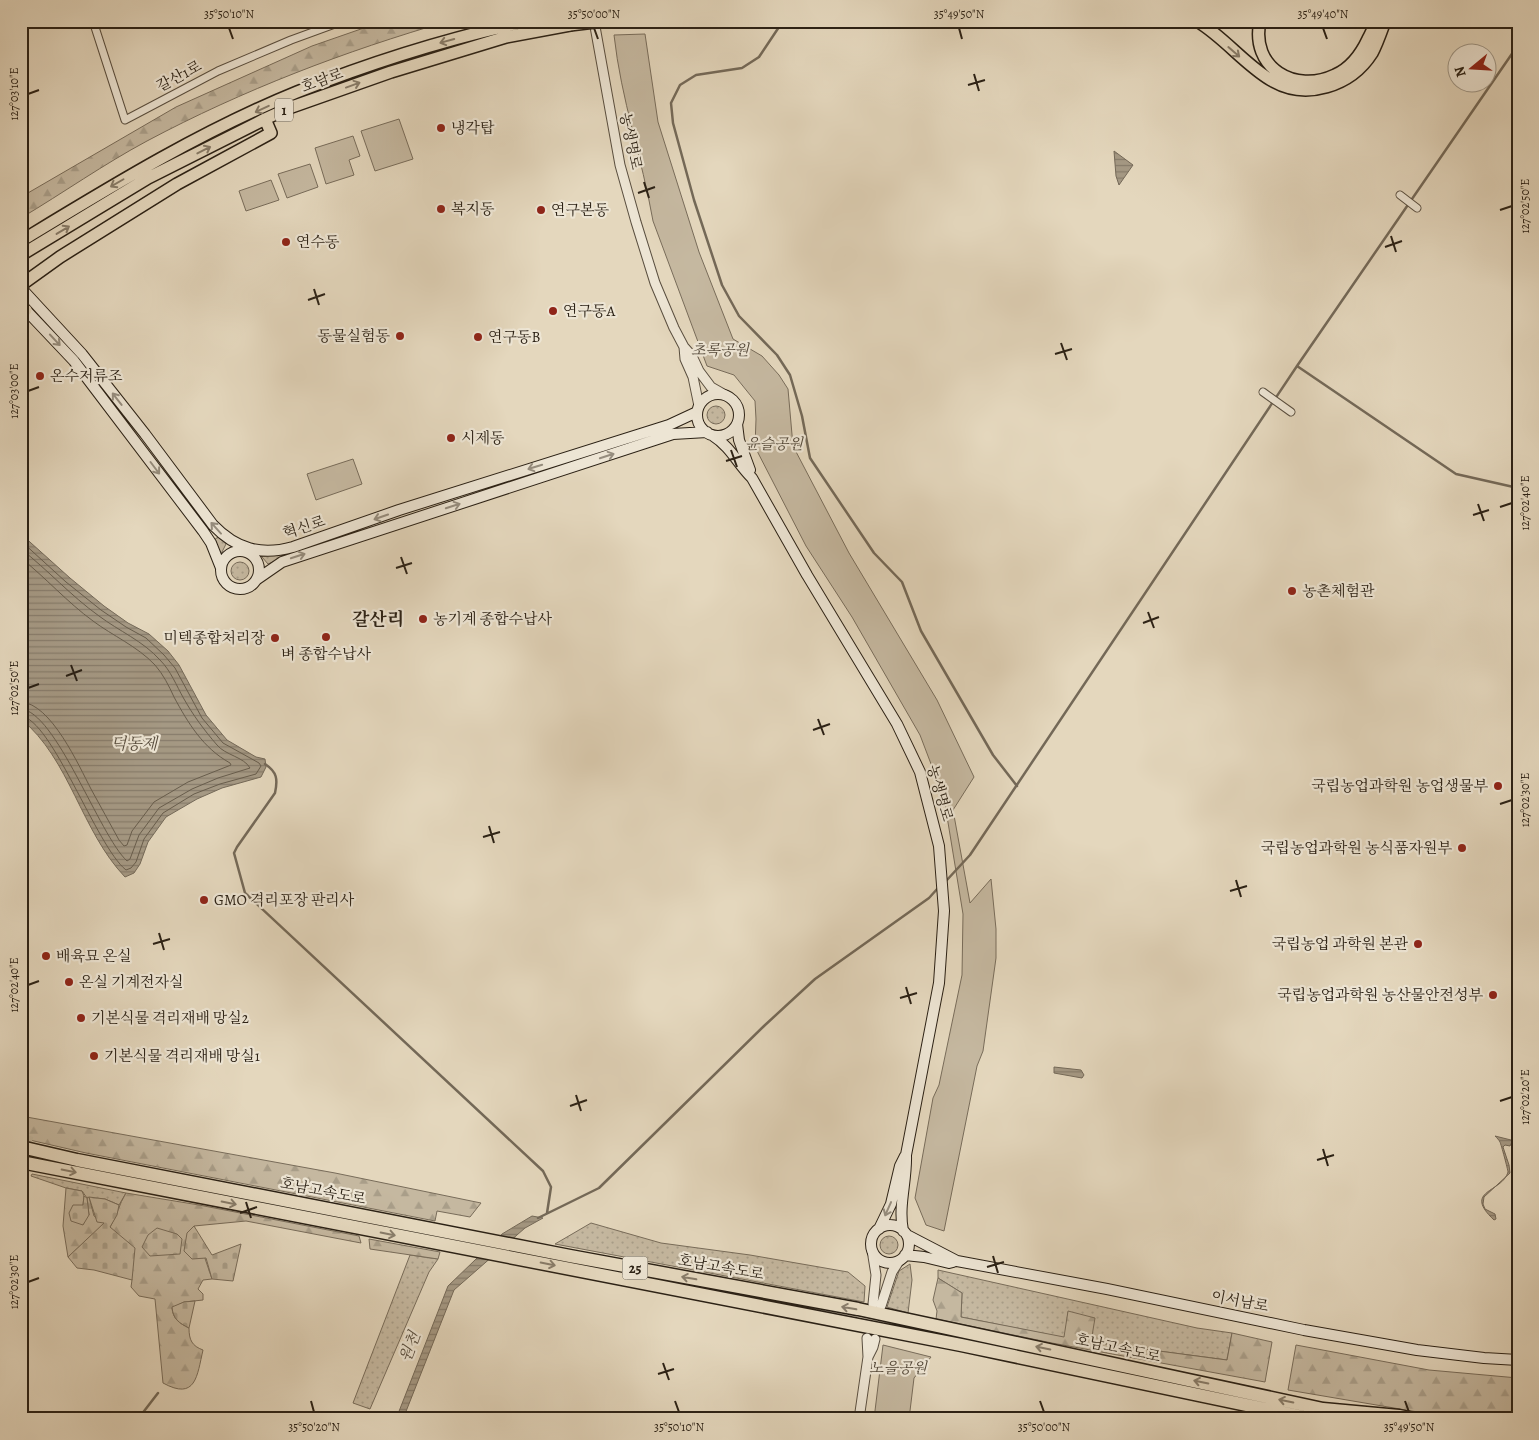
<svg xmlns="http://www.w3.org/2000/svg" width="1539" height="1440" font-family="Alegreya,'Noto Serif KR',serif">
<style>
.grass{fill:url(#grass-dots);stroke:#786c5a}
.forest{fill:url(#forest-firs);stroke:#786c5a}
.cemetery{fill:url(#cemetery-stones);stroke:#786c5a}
.park{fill:#c5b8a0;stroke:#786c5a}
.water{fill:url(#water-rules);stroke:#746958}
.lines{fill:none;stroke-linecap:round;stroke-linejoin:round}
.shore{stroke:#685d4c;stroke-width:1}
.stream{stroke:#746958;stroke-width:2.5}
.minor-tunnel{stroke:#bfb39b;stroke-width:7;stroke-dasharray:7 3.5;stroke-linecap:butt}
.minor-casing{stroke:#594e3f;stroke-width:9}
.tertiary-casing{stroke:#594e3f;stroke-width:11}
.secondary-casing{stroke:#2b2115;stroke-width:12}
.trunk-casing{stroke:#2b2115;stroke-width:14}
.motorway-casing{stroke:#2b2115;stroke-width:15}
.minor{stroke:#ede5d4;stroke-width:7}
.tertiary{stroke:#ede5d4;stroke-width:9}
.secondary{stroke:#ede5d4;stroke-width:10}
.trunk{stroke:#e4d7bd;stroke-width:11}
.motorway{stroke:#e4d7bd;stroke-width:12}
.trunk-bridge-casing{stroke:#2b2115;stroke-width:14;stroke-linecap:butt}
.trunk-bridge{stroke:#e4d7bd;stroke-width:11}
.oneway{stroke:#887c69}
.oneway2{stroke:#968d7e}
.ticks{fill:none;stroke:#2b2115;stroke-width:2}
.poi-dot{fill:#8f2418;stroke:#ede5d4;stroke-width:2}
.labels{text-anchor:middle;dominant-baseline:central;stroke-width:4.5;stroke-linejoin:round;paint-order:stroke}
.shield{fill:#ede5d4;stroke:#655c4e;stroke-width:1}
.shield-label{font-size:14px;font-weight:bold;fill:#2b2115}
.street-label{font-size:15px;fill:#2b2115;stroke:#ede5d4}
.poi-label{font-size:15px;fill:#2b2115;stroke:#ede5d4;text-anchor:start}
.park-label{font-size:15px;font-style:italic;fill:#524738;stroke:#ede5d4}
.water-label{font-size:16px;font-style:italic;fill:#564b3c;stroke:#ede5d4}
.quarter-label{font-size:18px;font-weight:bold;fill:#2b2115;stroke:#ede5d4}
.neatline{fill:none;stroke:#2b2115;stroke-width:2}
.ticks-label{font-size:12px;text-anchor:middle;fill:#2b2115}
</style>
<defs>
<pattern id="grass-dots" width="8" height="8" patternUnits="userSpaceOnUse" patternTransform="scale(1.25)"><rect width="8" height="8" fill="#c5b8a0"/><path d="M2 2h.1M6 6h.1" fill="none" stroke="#a99e89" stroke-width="1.8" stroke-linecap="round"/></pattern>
<pattern id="forest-firs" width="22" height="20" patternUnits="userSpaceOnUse" patternTransform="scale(1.25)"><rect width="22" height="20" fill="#c5b8a0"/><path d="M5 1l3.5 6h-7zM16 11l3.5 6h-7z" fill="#a99e89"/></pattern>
<pattern id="cemetery-stones" width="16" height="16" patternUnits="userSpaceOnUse" patternTransform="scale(1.25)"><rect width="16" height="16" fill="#c5b8a0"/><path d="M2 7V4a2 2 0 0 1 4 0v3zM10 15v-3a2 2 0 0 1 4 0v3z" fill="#a99e89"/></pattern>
<pattern id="water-rules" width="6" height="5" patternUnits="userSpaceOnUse" patternTransform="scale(1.25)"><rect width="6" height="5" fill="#a59984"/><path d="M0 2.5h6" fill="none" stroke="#877c6b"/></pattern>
</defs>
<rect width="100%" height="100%" fill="#e4d7bd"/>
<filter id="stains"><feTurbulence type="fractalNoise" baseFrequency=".004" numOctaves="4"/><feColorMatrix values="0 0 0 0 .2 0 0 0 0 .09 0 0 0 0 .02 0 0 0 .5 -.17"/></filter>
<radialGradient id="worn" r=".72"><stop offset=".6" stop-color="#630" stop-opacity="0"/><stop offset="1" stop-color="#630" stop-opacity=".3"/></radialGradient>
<path class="grass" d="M707 415a9 9 0 1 1 18 0a9 9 0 1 1-18 0Z
M 218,537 L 226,544 L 221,554 L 214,540 Z
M 281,554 L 282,558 L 268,564 L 262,557 L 262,555 Z
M231 571a9 9 0 1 1 18 0a9 9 0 1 1-18 0Z
M 32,1174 L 126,1193 L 119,1205 L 105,1199 L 87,1198 L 82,1191 L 66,1188 L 31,1176 Z
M 591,1223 L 661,1243 L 750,1255 L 848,1272 L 865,1286 L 864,1302 L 555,1244 Z
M880 1245a9 9 0 1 1 18 0a9 9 0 1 1-18 0Z
M 410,1255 L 438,1259 L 429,1272 L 370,1409 L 353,1403 Z
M 910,1264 L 912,1280 L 908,1313 L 887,1307 L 899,1271 Z
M 938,1270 L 1197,1328 L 1232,1333 L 1227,1360 L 1090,1342 L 1068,1312 L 1065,1338 L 961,1317 L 962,1293 L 938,1278 Z"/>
<path class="forest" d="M 384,21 L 449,21 C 345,51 243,90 147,141 C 104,164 63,193 21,218 L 21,197 L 176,107 L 312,46 Z
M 21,1116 L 335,1173 L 481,1203 L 470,1217 L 437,1211 L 435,1221 L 86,1153 L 21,1138 Z
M 66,1188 L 82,1191 L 84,1196 L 83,1205 L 89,1215 L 87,1198 L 89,1197 L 94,1216 L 105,1223 L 68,1257 L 63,1226 Z
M 126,1193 L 199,1205 L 359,1236 L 361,1243 L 246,1221 L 194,1226 L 212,1279 L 203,1280 L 198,1289 L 203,1294 L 203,1300 L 184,1302 L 172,1308 C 173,1319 179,1323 189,1328 C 189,1340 192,1346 203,1350 C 197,1376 196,1401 163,1383 L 155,1299 L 139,1296 L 131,1287 L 132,1280 L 110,1227 C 117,1216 119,1204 126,1193 Z
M 369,1239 L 440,1252 L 438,1259 L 370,1249 Z
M 938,1278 L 962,1293 L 961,1317 L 1064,1337 L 1068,1311 L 1095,1318 L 1091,1342 L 1227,1360 L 1232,1333 L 1272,1342 L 1265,1382 L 1052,1343 L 936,1319 L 937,1311 L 933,1300 Z
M 1296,1345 L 1429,1370 L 1518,1378 L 1518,1419 L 1459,1419 L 1288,1390 Z"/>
<path class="cemetery" d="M 84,1196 L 87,1198 L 89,1215 L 83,1225 L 71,1221 L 69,1213 L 73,1205 L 83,1205 Z
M 89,1197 L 105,1199 L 119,1205 L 117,1215 L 110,1227 L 135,1248 L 132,1280 L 94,1270 L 77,1268 L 68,1257 L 104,1223 L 97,1222 Z
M 194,1226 L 212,1255 L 241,1244 L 233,1281 L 212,1279 L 206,1258 L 192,1259 L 184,1251 L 187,1233 Z
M 157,1228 L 177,1234 L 182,1239 L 180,1254 L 150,1256 L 142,1247 L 148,1235 Z
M 184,1302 L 195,1301 L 189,1328 C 179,1323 173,1319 172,1307 Z"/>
<path class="park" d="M 645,34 L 658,122 L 699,252 L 733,339 L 762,356 L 779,375 L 788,389 L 793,446 L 849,553 L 937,700 L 974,777 L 953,810 L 970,903 L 991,879 L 996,929 L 996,958 L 983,1051 L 977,1066 L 944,1231 L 926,1225 L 915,1198 L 933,1098 L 939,1085 L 962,975 L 963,914 L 944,798 L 920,735 L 852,617 L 806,546 L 755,447 L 756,419 L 755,401 L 734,375 L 707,366 L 653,221 C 642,158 621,99 614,35 Z
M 399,119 L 413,159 L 375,171 L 361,131 Z
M 353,136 L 360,156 L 349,160 L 354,175 L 326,184 L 315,148 Z
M 310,164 L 318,187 L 287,198 L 278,174 Z
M 271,180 L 279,200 L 246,211 L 239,191 Z
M 353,459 L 362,484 L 316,500 L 307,474 Z
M 883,1345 L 931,1357 L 914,1378 L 909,1419 L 874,1419 Z"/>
<path class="water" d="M 1114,151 L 1133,165 L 1119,185 L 1116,176 Z
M 21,534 L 70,578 L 104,606 L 128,623 L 149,634 L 168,651 L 179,665 L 206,715 L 227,740 L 256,757 L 265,759 L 266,767 L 261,777 L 222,788 L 197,799 L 166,817 L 148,842 L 140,864 L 134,873 L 125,877 C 81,831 70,759 21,719 Z
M 1054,1067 L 1081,1070 L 1084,1075 L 1082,1078 L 1054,1073 Z
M 1495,1136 L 1511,1140 L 1512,1142 L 1510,1146 L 1505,1145 L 1503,1147 L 1509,1165 L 1510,1173 L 1484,1197 L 1483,1204 L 1485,1209 L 1495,1214 L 1496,1219 L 1494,1220 C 1462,1190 1502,1193 1508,1172 C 1508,1170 1501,1144 1500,1142 C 1499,1140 1497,1138 1495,1136 Z
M 532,1216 L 543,1218 L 525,1228 L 454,1290 L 403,1419 L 396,1419 L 448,1286 L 502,1234 Z"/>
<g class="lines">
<path class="shore" d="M 21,541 L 66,582 L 101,610 L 126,627 L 146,638 L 164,655 L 175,668 L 202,718 L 223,743 L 259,763 L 261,766 L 256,774 L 220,784 L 194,794 L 163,813 L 144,839 L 136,862 L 131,868 L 126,870 C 96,846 52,719 21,716
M 21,549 C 48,570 71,596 99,616 C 119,631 143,641 160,660 C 171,671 176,685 184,699 C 193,715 204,730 217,745 C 225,755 244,757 250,768 L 218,778 L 192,789 L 159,808 L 139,835 L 130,859 L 127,861 C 99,835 56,711 21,709
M 21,558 C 46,578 67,602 93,621 C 113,636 137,646 155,665 C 163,674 169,686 174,697 C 188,723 203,748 230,763 L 231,765 L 188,782 L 154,802 L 132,831 L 127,845 L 124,846 L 119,840 C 110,823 100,806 91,789 C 79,766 51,703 21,702"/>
<path class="stream" d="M 779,27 L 759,57 L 742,68 L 696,75 L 680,85 L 671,103 L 673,123 L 694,200 L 722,285 L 739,316 L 777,355 L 790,375 L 802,416 L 810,458 L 874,553 L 902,582 L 921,631 L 993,755 L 1017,786
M 1297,366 L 1456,474 L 1518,488
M 265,764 C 277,772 278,779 275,793 L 237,847 L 234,853 L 245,893 L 543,1171 L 551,1187 L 547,1213
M 946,881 L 970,855 L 1297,366 L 1518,45
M 538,1218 L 599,1188 L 764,1026 L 815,979 L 929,898 L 938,888
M 138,1419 L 158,1393"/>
<path class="minor-tunnel" d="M 21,1162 L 30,1136"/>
<g class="minor-casing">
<path id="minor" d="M 93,21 L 125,120 L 218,71 L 291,40 L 343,21
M 1400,195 L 1417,208
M 1263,392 L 1291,412"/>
</g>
<g class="tertiary-casing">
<path id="tertiary" d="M 594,21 L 620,165 L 636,222 L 655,283 L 674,328 L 684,347 L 692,356 L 699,371 L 711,387 L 725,395
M 684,347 L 685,359 L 693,377 L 699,406
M 872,1250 L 876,1275 L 873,1304
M 881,1306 L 892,1272 L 899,1261
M 868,1357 L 873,1347 L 875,1339
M 859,1419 L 868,1357 L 867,1338"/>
</g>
<g class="secondary-casing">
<path id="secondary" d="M 21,288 L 82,354 L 145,434 L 213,525 C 236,549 261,556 293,547 L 399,510 L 669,425 L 697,412
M 21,305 L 74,361 L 203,531 L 211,543 L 221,568
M697 415a21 21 0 1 1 42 0a21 21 0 1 1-42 0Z
M 737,424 L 739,440 L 750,470
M 712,435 C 732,448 736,462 752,478 L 807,575 L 897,724 L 920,772 L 939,846 L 944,911 L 939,983 L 906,1155 C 907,1181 898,1205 903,1231
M221 570a19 19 0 1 1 38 0a19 19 0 1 1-38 0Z
M 256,580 L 282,562 L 673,434 L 707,432
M871 1244a19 19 0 1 1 38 0a19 19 0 1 1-38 0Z
M 879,1229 L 891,1204 L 900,1166 L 905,1156
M 907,1235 L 957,1261 L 1107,1289 L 1304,1330 L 1417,1350 L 1484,1358 L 1518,1360
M 905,1255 L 924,1257 L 949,1263 L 953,1262"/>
</g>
<g class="trunk-casing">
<path id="trunk" d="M 1197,21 C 1224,37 1244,64 1271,80 C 1306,101 1351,86 1372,53 C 1377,44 1381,32 1385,21
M 1260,21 C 1250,68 1295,94 1335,75 C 1351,68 1361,54 1368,39 C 1371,33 1374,28 1376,21
M 21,241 C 110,187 201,131 297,92 C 372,62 449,38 528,21
M 21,255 L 148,178 L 265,119 L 289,108 L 391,72 L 506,37 L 570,25
M 21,285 L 60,257 L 177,184 L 271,133 L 265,119
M 21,314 L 26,310"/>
</g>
<g class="motorway-casing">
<path id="motorway" d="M 21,1147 L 77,1160 L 570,1256 L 858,1309 L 1323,1409 L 1399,1416 L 1414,1419
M 21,1162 L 961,1345 L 1313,1419"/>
</g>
<use href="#minor" class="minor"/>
<use href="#tertiary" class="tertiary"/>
<use href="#secondary" class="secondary"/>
<use href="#trunk" class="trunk"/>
<use href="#motorway" class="motorway"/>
<g class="trunk-bridge-casing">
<path id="trunk-bridge" d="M 570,25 L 603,21"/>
</g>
<use href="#trunk-bridge" class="trunk-bridge"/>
</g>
<defs><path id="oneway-shaft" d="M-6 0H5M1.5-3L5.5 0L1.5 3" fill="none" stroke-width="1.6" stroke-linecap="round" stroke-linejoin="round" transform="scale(1.25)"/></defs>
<g class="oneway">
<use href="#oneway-shaft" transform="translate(447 41) rotate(165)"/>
<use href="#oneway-shaft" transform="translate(1234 52) rotate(41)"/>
<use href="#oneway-shaft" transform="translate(353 85) rotate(-20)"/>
<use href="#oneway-shaft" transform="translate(262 109) rotate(155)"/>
<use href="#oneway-shaft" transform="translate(204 150) rotate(-27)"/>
<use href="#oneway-shaft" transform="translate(117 183) rotate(150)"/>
<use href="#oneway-shaft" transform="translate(63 230) rotate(-31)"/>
<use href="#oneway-shaft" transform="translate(69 1171) rotate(11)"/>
<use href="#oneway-shaft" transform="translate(229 1203) rotate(11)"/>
<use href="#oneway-shaft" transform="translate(388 1234) rotate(11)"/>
<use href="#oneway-shaft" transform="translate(548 1264) rotate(11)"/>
<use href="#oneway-shaft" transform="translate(689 1278) rotate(-170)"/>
<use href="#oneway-shaft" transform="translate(849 1308) rotate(-170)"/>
<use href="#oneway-shaft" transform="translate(1043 1348) rotate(-168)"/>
<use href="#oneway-shaft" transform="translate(1201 1382) rotate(-168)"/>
<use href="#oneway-shaft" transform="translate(1286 1401) rotate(-168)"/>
</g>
<g class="oneway2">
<use href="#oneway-shaft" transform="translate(55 340) rotate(47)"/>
<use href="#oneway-shaft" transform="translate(117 399) rotate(-128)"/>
<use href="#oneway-shaft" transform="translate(607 456) rotate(-18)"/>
<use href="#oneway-shaft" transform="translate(535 467) rotate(163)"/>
<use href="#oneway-shaft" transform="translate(155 468) rotate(53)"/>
<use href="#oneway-shaft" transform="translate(453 506) rotate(-18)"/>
<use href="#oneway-shaft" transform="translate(381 517) rotate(161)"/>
<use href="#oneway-shaft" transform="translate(216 528) rotate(-132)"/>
<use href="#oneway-shaft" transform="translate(298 556) rotate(-18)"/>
<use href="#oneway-shaft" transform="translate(888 1209) rotate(114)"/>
</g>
<path class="ticks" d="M 229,28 L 233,39M 594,28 L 598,39M 959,28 L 962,39M 1323,28 L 1327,39M 974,74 L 979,91M 968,85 L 985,80M 28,94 L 39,90M 644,182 L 649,198M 638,193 L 655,187M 1500,210 L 1512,206M 1391,236 L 1396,252M 1385,247 L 1402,241M 314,289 L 319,305M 308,300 L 325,294M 1061,343 L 1067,360M 1055,354 L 1072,349M 28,391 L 39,387M 731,450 L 737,467M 726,461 L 742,456M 1478,504 L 1484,521M 1500,507 L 1512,503M 1473,515 L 1489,510M 401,557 L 407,574M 396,568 L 412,563M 1148,612 L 1154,628M 1143,623 L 1159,617M 71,665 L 77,681M 66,676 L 82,670M 28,688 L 39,684M 818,719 L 824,735M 813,730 L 830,724M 1500,804 L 1512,800M 489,826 L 494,843M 483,837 L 500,832M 1236,880 L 1241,897M 1230,891 L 1247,886M 159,933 L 164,950M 153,944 L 170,939M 28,985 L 39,981M 906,987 L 911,1004M 900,998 L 917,993M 576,1095 L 581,1111M 1500,1101 L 1512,1097M 570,1106 L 587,1100M 1323,1149 L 1328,1166M 1317,1160 L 1334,1155M 246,1202 L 251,1218M 240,1213 L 257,1207M 993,1256 L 998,1273M 987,1267 L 1004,1262M 28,1282 L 39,1278M 663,1363 L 669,1380M 658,1374 L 674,1369M 311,1401 L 314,1412M 675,1401 L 679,1412M 1040,1401 L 1044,1412M 1405,1401 L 1409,1412"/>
<g class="poi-dot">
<circle cx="441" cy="128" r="5"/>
<circle cx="441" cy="209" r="5"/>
<circle cx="541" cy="210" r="5"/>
<circle cx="286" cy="242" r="5"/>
<circle cx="553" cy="311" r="5"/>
<circle cx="400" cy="336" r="5"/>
<circle cx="478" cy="337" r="5"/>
<circle cx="40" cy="376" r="5"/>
<circle cx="451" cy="438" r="5"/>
<circle cx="1292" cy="591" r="5"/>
<circle cx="423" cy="619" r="5"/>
<circle cx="326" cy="637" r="5"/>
<circle cx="275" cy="638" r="5"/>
<circle cx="1498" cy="786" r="5"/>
<circle cx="1462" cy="848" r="5"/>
<circle cx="204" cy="900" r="5"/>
<circle cx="1418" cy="944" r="5"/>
<circle cx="46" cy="956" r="5"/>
<circle cx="69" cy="982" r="5"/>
<circle cx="1493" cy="995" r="5"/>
<circle cx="81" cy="1018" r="5"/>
<circle cx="94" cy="1056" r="5"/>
</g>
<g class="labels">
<g class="shield">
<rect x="275" y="98.5" width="18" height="23" rx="4"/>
<rect x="622.5" y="1256.5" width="25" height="23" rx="4"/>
</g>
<g class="shield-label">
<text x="284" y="110">1</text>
<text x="635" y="1268">25</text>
</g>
<g class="street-label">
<text transform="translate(179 76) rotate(-28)">갈산1로</text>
<text transform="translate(322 80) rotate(-20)">호남로</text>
<text transform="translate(631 141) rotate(78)">농생명로</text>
<text transform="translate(304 527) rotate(-18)">혁신로</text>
<text transform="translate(940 793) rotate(74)">농생명로</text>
<text transform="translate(323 1191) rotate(11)">호남고속도로</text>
<text transform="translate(721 1267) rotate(10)">호남고속도로</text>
<text transform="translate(1240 1301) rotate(11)">이서남로</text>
<text transform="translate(1118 1348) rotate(12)">호남고속도로</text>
</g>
<g class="poi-label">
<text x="451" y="128">냉각탑</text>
<text x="451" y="209">복지동</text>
<text x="551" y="210">연구본동</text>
<text x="296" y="242">연수동</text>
<text x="563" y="311">연구동A</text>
<text x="390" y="336" text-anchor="end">동물실험동</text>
<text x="488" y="337">연구동B</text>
<text x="50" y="376">온수저류조</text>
<text x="461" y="438">시제동</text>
<text x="1302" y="591">농촌체험관</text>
<text x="433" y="619">농기계 종합수납사</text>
<text x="265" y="638" text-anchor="end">미텍종합처리장</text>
<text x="326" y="654" text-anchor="middle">벼 종합수납사</text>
<text x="1488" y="786" text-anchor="end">국립농업과학원 농업생물부</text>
<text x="1452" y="848" text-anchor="end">국립농업과학원 농식품자원부</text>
<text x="214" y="900">GMO 격리포장 판리사</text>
<text x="1408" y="944" text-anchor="end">국립농업 과학원 본관</text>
<text x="56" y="956">배육묘 온실</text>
<text x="79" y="982">온실 기계전자실</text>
<text x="1483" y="995" text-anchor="end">국립농업과학원 농산물안전성부</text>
<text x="91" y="1018">기본식물 격리재배 망실2</text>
<text x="104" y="1056">기본식물 격리재배 망실1</text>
</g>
<g class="park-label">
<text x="720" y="350">초록공원</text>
<text x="774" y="444">윤슬공원</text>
<text x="898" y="1368">노을공원</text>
</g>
<g class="water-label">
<text x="134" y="744">덕동제</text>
<text transform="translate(410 1347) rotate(-69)">원천</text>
</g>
<g class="quarter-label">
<text x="378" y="619">갈산리</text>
</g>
</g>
<rect width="1539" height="1440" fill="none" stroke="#e4d7bd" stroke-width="55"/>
<g transform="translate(1472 68) rotate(252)"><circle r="24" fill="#ede5d4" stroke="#9f9788"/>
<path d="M0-4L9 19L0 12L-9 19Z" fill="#8f2418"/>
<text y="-8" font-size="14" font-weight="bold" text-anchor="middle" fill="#2b2115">N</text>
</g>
<rect x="28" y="28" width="1484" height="1384" class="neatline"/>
<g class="ticks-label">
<text x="229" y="18">35°50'10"N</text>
<text x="594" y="18">35°50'00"N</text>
<text x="959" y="18">35°49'50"N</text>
<text x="1323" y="18">35°49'40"N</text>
<text transform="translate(14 94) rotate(-90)" y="4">127°03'10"E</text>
<text transform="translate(1525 206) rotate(-90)" y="4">127°02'50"E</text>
<text transform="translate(14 391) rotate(-90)" y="4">127°03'00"E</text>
<text transform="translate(1525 503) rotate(-90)" y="4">127°02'40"E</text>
<text transform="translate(14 688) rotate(-90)" y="4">127°02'50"E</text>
<text transform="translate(1525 800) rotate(-90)" y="4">127°02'30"E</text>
<text transform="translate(14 985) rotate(-90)" y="4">127°02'40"E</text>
<text transform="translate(1525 1097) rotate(-90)" y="4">127°02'20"E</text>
<text transform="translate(14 1282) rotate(-90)" y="4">127°02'30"E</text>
<text x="314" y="1431">35°50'20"N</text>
<text x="679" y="1431">35°50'10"N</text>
<text x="1044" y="1431">35°50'00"N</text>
<text x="1409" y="1431">35°49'50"N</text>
</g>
<rect width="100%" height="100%" filter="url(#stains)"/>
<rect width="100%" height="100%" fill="url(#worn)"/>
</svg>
